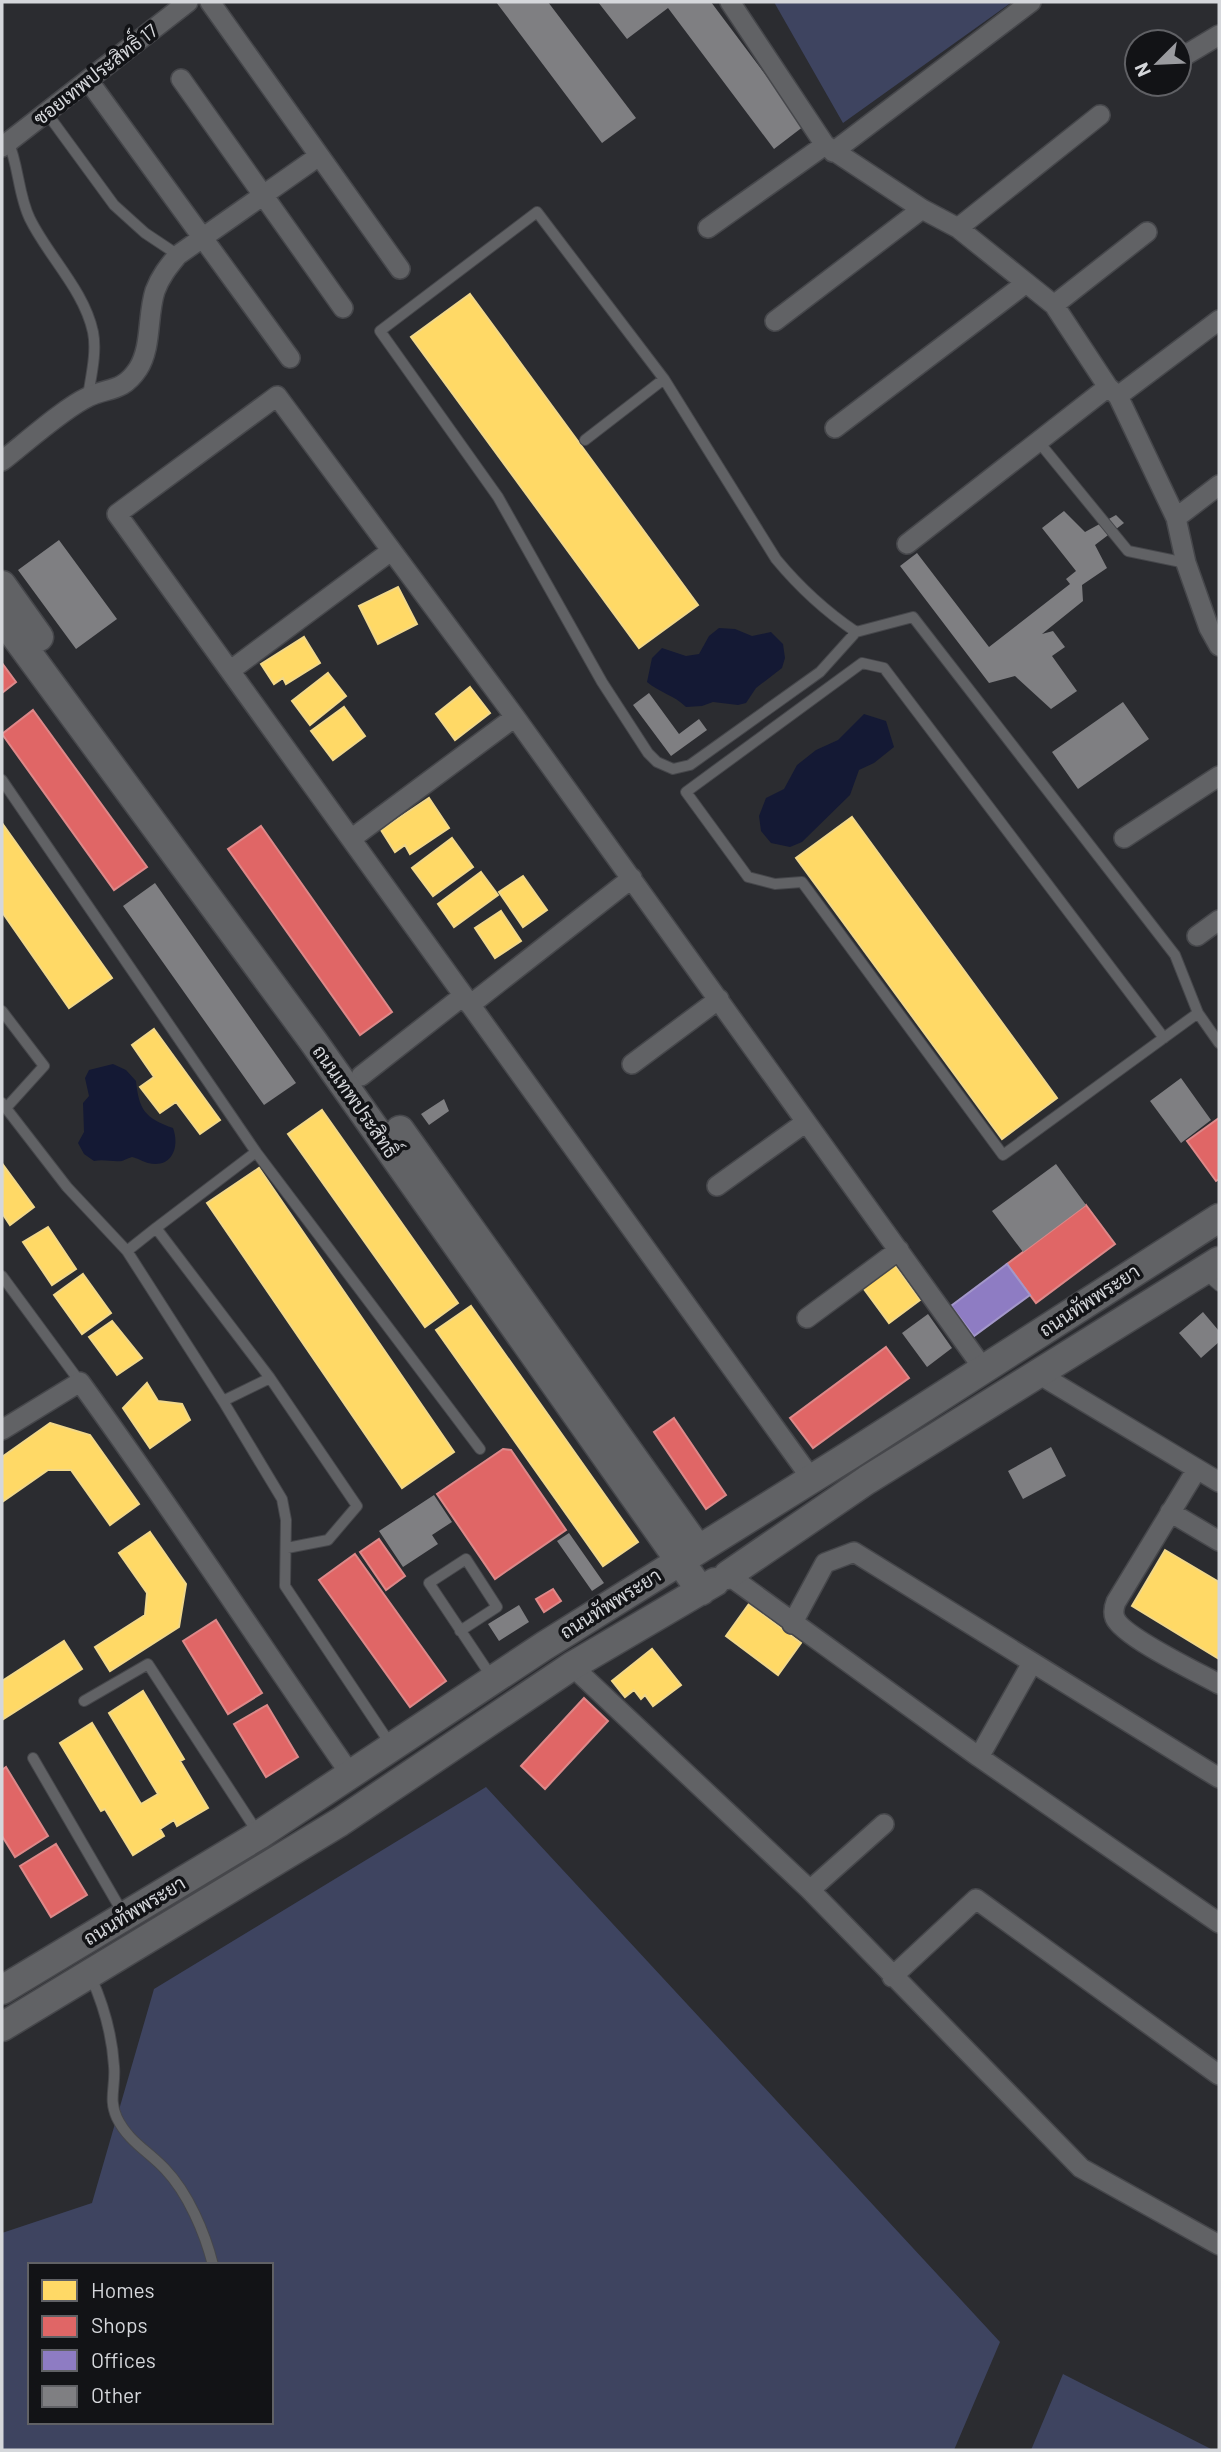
<svg xmlns="http://www.w3.org/2000/svg" width="1221" height="2452" font-family="Barlow,Sarabun,sans-serif">
<style>
.green{fill:#3e4460;fill-rule:evenodd}
.water{fill:#141934}
.homes{fill:#ffd966;stroke:#f2d889;stroke-width:2}
.shops{fill:#e06666;stroke:#dd8889;stroke-width:2}
.offices{fill:#8e7cc3;stroke:#a397ca;stroke-width:2}
.building{fill:#7f7f82}
.lines{fill:none;stroke-linecap:round;stroke-linejoin:round}
.service-casing{stroke:#46474b;stroke-width:12}
.minor-casing{stroke:#46474b;stroke-width:22}
.secondary-casing{stroke:#46474b;stroke-width:31}
.service{stroke:#616265;stroke-width:10}
.minor{stroke:#616265;stroke-width:19}
.secondary{stroke:#616265;stroke-width:28}
.labels{text-anchor:middle;dominant-baseline:central;stroke-width:7;stroke-linejoin:round;paint-order:stroke}
.street-label{font-size:19px;fill:#d5d7db;stroke:#121316}
</style>
<rect width="100%" height="100%" fill="#2b2c30"/>
<path class="green" d="M 774,2 L 1012,2 L 843,123 Z
M 486,1787 L 1000,2342 L 954,2450 L 2,2450 L 2,2233 L 92,2203 L 154,1989 ZM 30,2265 L 271,2265 L 271,2422 L 30,2422 Z
M 1063,2374 L 1213,2450 L 1031,2450 Z"/>
<path class="water" d="M 719,628 L 735,629 L 752,636 L 771,632 L 783,644 L 785,658 L 782,668 L 756,688 L 746,703 L 738,705 L 713,702 L 702,706 L 686,707 C 674,695 660,693 647,682 L 652,658 L 662,648 L 686,656 L 699,654 L 709,636 Z
M 864,714 L 886,721 L 894,747 L 874,763 L 859,770 L 850,795 L 802,842 L 790,847 L 771,843 L 761,831 L 759,816 L 766,798 L 784,789 L 797,765 L 816,750 L 838,740 Z
M 113,1064 L 126,1070 L 136,1081 C 139,1110 145,1118 173,1128 C 180,1147 172,1169 148,1163 C 144,1162 137,1158 132,1157 C 131,1157 122,1161 122,1161 C 112,1162 104,1159 94,1161 L 84,1154 L 78,1143 L 84,1132 L 83,1103 L 89,1096 L 85,1078 L 89,1070 Z"/>
<path class="homes" d="M 470,294 L 698,605 L 639,648 L 411,337 Z
M 398,587 L 417,624 L 378,644 L 359,606 Z
M 304,637 L 320,663 L 286,684 L 283,678 L 274,684 L 261,664 Z
M 328,673 L 346,696 L 310,725 L 292,701 Z
M 470,687 L 490,713 L 455,740 L 436,714 Z
M 344,707 L 365,736 L 333,760 L 311,731 Z
M 429,798 L 449,828 L 410,854 L 405,845 L 395,852 L 381,830 Z
M 852,817 L 1057,1098 L 1002,1139 L 796,858 Z
M 2,823 L 112,978 L 69,1008 L 2,912 Z
M 452,838 L 473,867 L 433,896 L 412,868 Z
M 481,872 L 498,895 L 454,927 L 438,904 Z
M 523,876 L 547,910 L 523,927 L 499,892 Z
M 501,911 L 521,941 L 495,958 L 475,928 Z
M 154,1029 L 220,1120 L 200,1134 L 176,1102 L 160,1113 L 140,1087 L 154,1077 L 132,1045 Z
M 322,1110 L 458,1303 L 425,1327 L 288,1134 Z
M 4,1166 L 34,1207 L 10,1225 L 2,1213 Z
M 259,1168 L 454,1452 L 402,1488 L 207,1203 Z
M 48,1227 L 76,1269 L 52,1285 L 23,1242 Z
M 892,1261 L 920,1300 L 889,1323 L 861,1285 Z
M 83,1274 L 111,1313 L 82,1334 L 54,1295 Z
M 471,1306 L 638,1542 L 603,1566 L 436,1330 Z
M 112,1321 L 142,1358 L 117,1375 L 89,1337 Z
M 147,1383 L 158,1401 L 182,1404 L 190,1420 L 150,1448 L 123,1408 Z
M 50,1423 L 90,1435 L 139,1504 L 110,1525 L 71,1470 L 48,1470 L 2,1502 L 2,1457 Z
M 150,1532 L 186,1584 L 179,1627 L 110,1671 L 95,1647 L 145,1615 L 147,1593 L 119,1553 Z
M 1165,1550 L 1219,1582 L 1219,1659 L 1132,1606 Z
M 749,1604 L 801,1643 L 778,1675 L 726,1636 Z
M 64,1641 L 82,1669 L 2,1720 L 2,1681 Z
M 652,1649 L 681,1685 L 653,1706 L 645,1695 L 641,1699 L 634,1690 L 625,1697 L 612,1681 Z
M 143,1691 L 184,1759 L 180,1761 L 208,1808 L 177,1826 L 174,1820 L 160,1829 L 164,1836 L 133,1855 L 105,1809 L 101,1811 L 60,1743 L 92,1723 L 141,1804 L 158,1794 L 109,1713 Z"/>
<path class="shops" d="M 2,663 L 16,682 L 2,693 Z
M 33,710 L 147,867 L 114,890 L 2,734 Z
M 261,826 L 392,1012 L 360,1035 L 228,849 Z
M 1219,1118 L 1219,1179 L 1216,1181 L 1187,1141 Z
M 1086,1205 L 1115,1244 L 1036,1303 L 1007,1264 Z
M 886,1347 L 909,1378 L 813,1448 L 790,1418 Z
M 674,1418 L 726,1495 L 706,1509 L 654,1432 Z
M 503,1449 L 511,1450 L 566,1530 L 495,1579 L 437,1494 Z
M 379,1539 L 405,1576 L 386,1590 L 360,1552 Z
M 355,1554 L 446,1681 L 410,1707 L 319,1580 Z
M 553,1589 L 561,1601 L 544,1612 L 536,1599 Z
M 216,1620 L 262,1693 L 228,1714 L 183,1641 Z
M 584,1698 L 608,1721 L 545,1789 L 521,1766 Z
M 267,1705 L 298,1757 L 266,1777 L 234,1724 Z
M 6,1767 L 48,1836 L 15,1857 L 2,1836 L 2,1770 Z
M 56,1844 L 87,1895 L 51,1917 L 20,1866 Z"/>
<path class="offices" d="M 1007,1264 L 1030,1295 L 974,1336 L 951,1306 Z"/>
<path class="building" d="M 496,2 L 548,2 L 636,118 L 602,143 Z
M 598,2 L 711,2 L 804,126 L 774,149 L 668,8 L 627,39 Z
M 1064,511 L 1085,532 L 1116,515 L 1124,523 L 1095,545 L 1107,568 L 1082,585 L 1083,601 L 1042,634 L 1053,631 L 1065,647 L 1052,656 L 1077,691 L 1051,709 L 1015,676 L 989,683 L 900,566 L 917,553 L 989,647 L 1070,584 L 1066,579 L 1076,571 L 1042,528 Z
M 59,540 L 117,619 L 76,649 L 18,570 Z
M 649,693 L 679,734 L 699,719 L 707,730 L 671,756 L 633,705 Z
M 1123,702 L 1149,739 L 1078,789 L 1052,752 Z
M 155,883 L 296,1083 L 264,1105 L 123,906 Z
M 1181,1078 L 1211,1120 L 1181,1143 L 1150,1101 Z
M 444,1099 L 449,1111 L 429,1125 L 421,1114 Z
M 1056,1164 L 1086,1205 L 1023,1252 L 992,1211 Z
M 1203,1312 L 1219,1331 L 1219,1342 L 1201,1358 L 1179,1333 Z
M 928,1314 L 952,1348 L 927,1367 L 902,1333 Z
M 1051,1447 L 1066,1476 L 1023,1499 L 1008,1471 Z
M 434,1495 L 452,1522 L 432,1535 L 438,1544 L 403,1567 L 379,1531 Z
M 569,1533 L 604,1583 L 592,1591 L 557,1541 Z
M 519,1605 L 529,1622 L 499,1641 L 488,1624 Z"/>
<g class="lines">
<g class="service-casing">
<path id="service" d="M 46,112 L 114,205 L 145,233 L 178,255
M 8,141 C 19,166 18,195 30,219 C 48,256 84,290 93,332 C 97,352 91,376 88,396
M 585,440 L 664,379
M 1038,441 L 1128,551 L 1186,563
M 856,632 L 820,672 L 690,765 L 673,769 L 657,762 L 648,753 L 602,682 L 498,497 L 380,331 L 537,212 L 664,379 L 776,559 C 800,588 825,611 856,632 L 913,617 L 1175,955 L 1198,1013 L 1219,1043
M 2,780 L 256,1152 L 480,1449
M 2,1011 L 44,1066 L 6,1108
M 1164,1038 L 884,668 L 862,663 L 686,792 L 748,877 L 775,884 L 802,882 L 1003,1155 C 1068,1108 1133,1060 1198,1013
M 2,1103 L 67,1187 L 127,1251 L 223,1401 L 282,1499 L 286,1520 L 285,1586 L 391,1745
M 156,1228 L 256,1152
M 127,1251 L 156,1228 L 270,1378 L 357,1506 L 328,1540 L 287,1548
M 1203,1272 L 1219,1286
M 2,1276 L 80,1382
M 223,1401 L 270,1378
M 460,1631 L 497,1607 L 466,1559 L 429,1583 L 491,1676
M 84,1701 L 148,1664 L 258,1833
M 33,1758 L 124,1915
M 91,1977 C 104,2006 112,2034 114,2066 C 116,2086 108,2099 117,2118 C 128,2141 148,2151 165,2169 C 188,2193 205,2233 213,2265"/>
</g>
<g class="minor-casing">
<path id="minor" d="M 210,2 L 400,269
M 730,2 L 825,145 L 922,209 L 958,228 L 1054,305 L 1108,387 L 1118,396 L 1176,518 L 1186,563 L 1209,628 L 1219,646
M 1179,59 L 1219,35
M 181,79 L 343,308
M 88,80 L 290,358
M 2,147 L 188,2
M 833,152 L 1031,2
M 708,228 L 825,145
M 958,228 L 1100,115
M 1054,305 L 1147,232
M 775,321 L 922,209
M 1118,396 L 1219,320
M 835,428 L 1026,283
M 2,461 C 24,444 64,408 88,397 C 108,387 122,393 138,369 C 152,347 147,316 155,291 C 160,277 168,267 178,255 L 319,156
M 1176,518 L 1219,485
M 907,544 L 1108,387
M 231,670 L 391,551
M 1124,838 L 1219,776
M 351,839 L 515,717
M 1197,936 L 1219,920
M 470,1005 L 632,878
M 632,1064 L 719,999
M 361,1076 L 463,996
M 717,1186 L 806,1122
M 807,1318 L 899,1250
M 1037,1373 L 1219,1482
M 2,1430 L 80,1382 C 174,1511 260,1644 351,1775
M 1197,1469 L 1116,1602 C 1114,1607 1113,1613 1115,1618 C 1123,1637 1199,1673 1219,1684
M 811,1478 L 117,514 L 277,396 L 515,717 L 983,1368
M 1170,1512 L 1219,1541
M 728,1575 L 979,1757 L 1219,1923
M 792,1624 L 825,1563 L 854,1552 L 1219,1778
M 572,1666 L 810,1890 L 1081,2168 L 1219,2245
M 979,1757 L 1032,1663
M 810,1890 L 884,1824
M 892,1977 L 976,1899 L 1219,2075"/>
</g>
<g class="secondary-casing">
<path id="secondary" d="M 2,585 L 39,637
M 2,618 L 313,1041 L 701,1591
M 400,1130 L 698,1549
M 728,1575 L 867,1480 L 1219,1261
M 2,1990 L 259,1835 L 544,1646 L 850,1455 L 1219,1218
M 2,2027 L 340,1822 L 572,1666 L 715,1582"/>
</g>
<use href="#service" class="service"/>
<use href="#minor" class="minor"/>
<use href="#secondary" class="secondary"/>
</g>
<g class="labels">
<g class="street-label">
<text transform="translate(95 74) rotate(-38)">ซอยเทพประสิทธิ์ 17</text>
<text transform="translate(356 1101) rotate(55)">ถนนเทพประสิทธิ์</text>
<text transform="translate(1089 1300) rotate(-33)">ถนนทัพพระยา</text>
<text transform="translate(610 1603) rotate(-32)">ถนนทัพพระยา</text>
<text transform="translate(134 1910) rotate(-31)">ถนนทัพพระยา</text>
</g>
</g>
<rect width="1221" height="2452" fill="none" stroke="#d5d7db" stroke-width="7"/>
<rect x="28" y="2263" width="245" height="161" fill="#121316" stroke="#606165" stroke-width="2"/>
<rect x="42" y="2280" width="35" height="21" fill="#ffd966" stroke="#606165" stroke-width="2"/>
<text x="91" y="2298" font-size="21" fill="#d5d7db">Homes</text>
<rect x="42" y="2316" width="35" height="21" fill="#e06666" stroke="#606165" stroke-width="2"/>
<text x="91" y="2333" font-size="21" fill="#d5d7db">Shops</text>
<rect x="42" y="2350" width="35" height="21" fill="#8e7cc3" stroke="#606165" stroke-width="2"/>
<text x="91" y="2368" font-size="21" fill="#d5d7db">Offices</text>
<rect x="42" y="2386" width="35" height="21" fill="#7f7f82" stroke="#606165" stroke-width="2"/>
<text x="91" y="2403" font-size="21" fill="#d5d7db">Other</text>
<g transform="translate(1158 63) rotate(246)"><circle r="33" fill="#121316" stroke="#606165" stroke-width="2"/>
<path d="M0-5L12 26L0 18L-12 26Z" fill="#9a9b9f"/>
<text y="-10" font-size="19" font-weight="bold" text-anchor="middle" fill="#d5d7db">N</text>
</g>
</svg>
